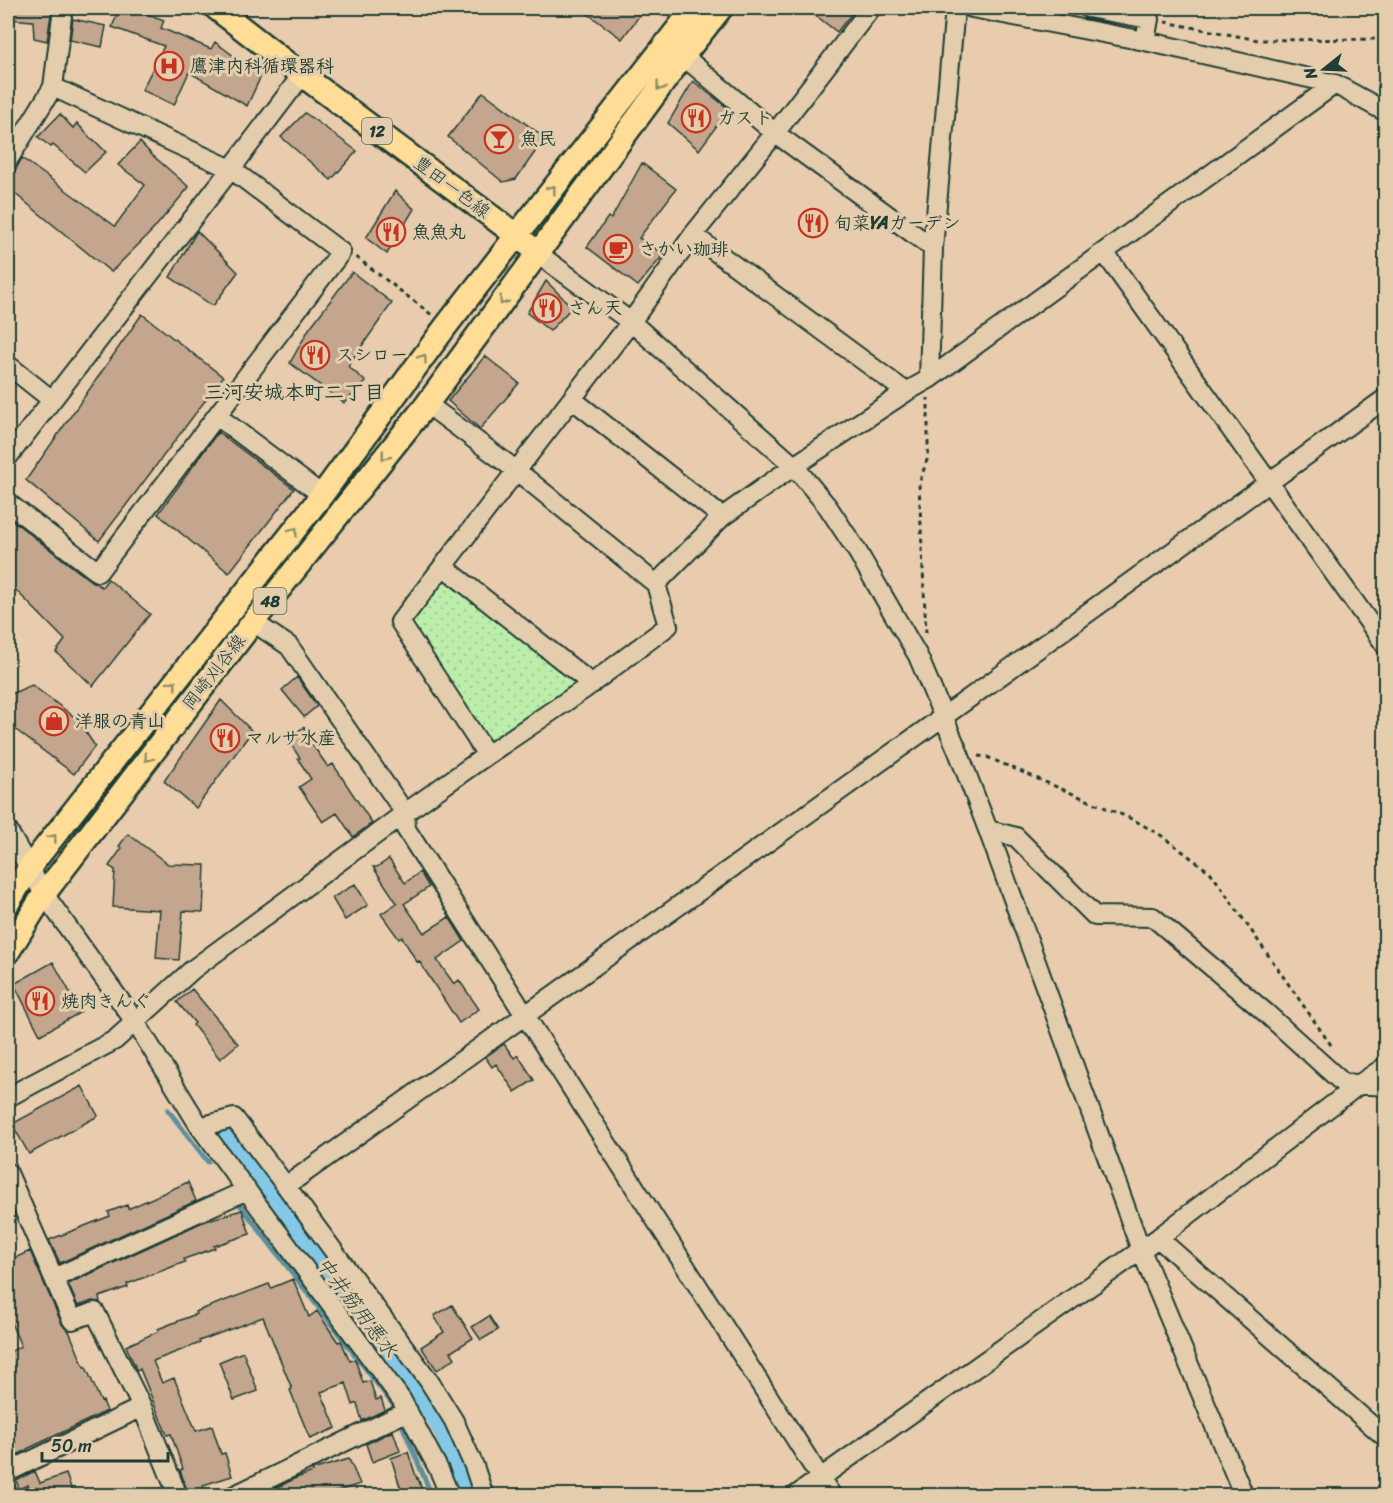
<svg xmlns="http://www.w3.org/2000/svg" width="1393" height="1503" font-family="Sriracha,'Klee One',sans-serif">
<style>
.park{fill:url(#park-dots);stroke:#6e9570;stroke-width:1.5}
.lines{fill:none;stroke-linecap:round;stroke-linejoin:round}
.stream{stroke:#5c909e;stroke-width:5}
.canal{stroke:#84c8e5;stroke-width:18}
.building{fill:#c4a58e;stroke:#1f3d34;stroke-width:1.5}
.minor-casing{stroke:#1f3d34;stroke-width:22}
.major-casing{stroke:#1f3d34;stroke-width:27}
.path{stroke:#1f3d34;stroke-width:3;stroke-dasharray:4.5 4.5;stroke-linecap:butt}
.minor{stroke:#e4cdad;stroke-width:18}
.major{stroke:#ffdd96;stroke-width:22}
.oneway{stroke:#8f8d65}
.labels{text-anchor:middle;dominant-baseline:central;stroke-width:6;stroke-linejoin:round;paint-order:stroke}
.shield{fill:#e4cdad;stroke:#5a6858;stroke-width:1.5}
.shield-label{font-size:16px;font-weight:bold;fill:#1f3d34}
.poi-label{font-size:18px;font-weight:bold;fill:#1f3d34;stroke:#e4cdad;text-anchor:start}
.street-label{font-size:18px;fill:#1f3d34;stroke:#e4cdad}
.neighbourhood-label{font-size:20px;font-weight:bold;fill:#1f3d34;stroke:#e4cdad}
.water-label{font-size:20px;font-style:italic;fill:#24443d;stroke:#e4cdad}
</style>
<defs>
<pattern id="park-dots" width="8" height="8" patternUnits="userSpaceOnUse" patternTransform="scale(1.5)"><rect width="8" height="8" fill="#bdedab"/><path d="M2 2h.1M6 6h.1" fill="none" stroke="#a2cc94" stroke-width="1.8" stroke-linecap="round"/></pattern>
</defs>
<rect width="100%" height="100%" fill="#e9ccad"/>
<filter id="ink" filterUnits="userSpaceOnUse"><feTurbulence type="fractalNoise" baseFrequency=".0167" numOctaves="2"/><feDisplacementMap in="SourceGraphic" scale="12" xChannelSelector="R" yChannelSelector="G"/><feConvolveMatrix kernelMatrix="1 2 1 2 8 2 1 2 1" color-interpolation-filters="sRGB"/></filter>
<g filter="url(#ink)">
<path class="park" d="M 439,573 L 583,690 L 487,755 L 405,630 Z"/>
<g class="lines">
<path class="stream" d="M 168,1110 L 208,1162
M 241,1206 L 394,1406
M 400,1420 L 432,1496"/>
<path class="canal" d="M 226,1129 L 405,1371 L 441,1428 L 460,1471 L 468,1496"/>
</g>
<path class="building" d="M 8,8 L 52,8 L 47,41 L 34,38 L 33,21 L 8,19 Z
M 120,8 L 130,8 L 164,20 L 161,28 L 211,49 L 215,42 L 261,76 L 247,106 L 189,72 L 174,105 L 142,90 L 164,46 L 112,27 Z
M 580,8 L 645,8 L 622,39 Z
M 806,8 L 856,8 L 837,32 Z
M 73,19 L 106,26 L 102,47 L 70,40 Z
M 693,81 L 729,109 L 699,150 L 668,123 Z
M 483,92 L 545,138 L 516,179 L 503,182 L 448,137 Z
M 305,113 L 357,151 L 331,180 L 281,137 Z
M 60,114 L 73,128 L 77,123 L 92,140 L 93,139 L 106,152 L 85,172 L 53,145 L 51,147 L 38,137 Z
M 140,142 L 151,154 L 189,187 L 152,231 L 111,272 L 8,188 L 8,184 L 22,158 L 115,226 L 145,185 L 118,165 Z
M 642,163 L 676,189 L 639,238 L 664,254 L 638,286 L 587,247 L 608,217 L 611,219 Z
M 395,191 L 414,209 L 387,254 L 366,238 Z
M 197,231 L 238,272 L 213,306 L 170,277 Z
M 352,272 L 392,303 L 348,366 L 366,382 L 344,403 L 290,363 L 309,329 Z
M 546,281 L 572,307 L 550,331 L 527,313 Z
M 142,314 L 223,377 L 99,541 L 26,480 Z
M 485,356 L 519,383 L 480,429 L 448,401 Z
M 218,432 L 294,489 L 229,573 L 158,514 Z
M 8,517 L 91,581 L 102,587 L 108,579 L 150,614 L 93,686 L 56,652 L 65,640 L 8,582 Z
M 297,677 L 317,706 L 304,717 L 282,690 Z
M 32,685 L 77,719 L 95,746 L 74,774 L 8,724 L 8,695 Z
M 221,700 L 252,731 L 196,808 L 164,781 Z
M 304,727 L 314,742 L 312,744 L 328,767 L 333,764 L 372,823 L 353,837 L 337,813 L 323,822 L 299,787 L 311,779 L 298,759 L 300,758 L 287,739 Z
M 128,834 L 168,864 L 205,865 L 203,912 L 183,911 L 179,960 L 156,958 L 160,910 L 113,907 L 115,870 L 109,866 L 122,848 L 119,846 Z
M 389,859 L 405,883 L 420,872 L 429,887 L 404,904 L 424,933 L 449,917 L 464,941 L 437,960 L 454,984 L 459,980 L 479,1009 L 459,1023 L 419,961 L 417,962 L 402,937 L 399,939 L 381,914 L 397,903 L 373,867 L 377,867 Z
M 355,884 L 368,905 L 345,920 L 332,898 Z
M 53,962 L 81,1012 L 40,1035 L 14,984 Z
M 192,989 L 238,1044 L 220,1059 L 193,1025 L 195,1023 L 177,1002 Z
M 504,1044 L 514,1058 L 518,1055 L 534,1080 L 515,1092 L 496,1064 L 492,1067 L 485,1057 Z
M 82,1086 L 98,1116 L 29,1154 L 12,1124 Z
M 188,1182 L 196,1201 L 60,1263 L 49,1240 L 110,1216 L 108,1212 L 127,1205 L 128,1209 Z
M 242,1210 L 250,1234 L 214,1246 L 215,1248 L 184,1259 L 185,1262 L 127,1284 L 128,1287 L 99,1297 L 100,1302 L 92,1301 L 78,1306 L 68,1284 L 205,1221 Z
M 30,1251 L 62,1324 L 65,1328 L 69,1331 L 84,1367 L 86,1367 L 101,1402 L 103,1401 L 107,1411 L 27,1449 L 27,1450 L 15,1456 L 8,1437 L 8,1353 L 21,1346 L 8,1316 L 8,1261 Z
M 293,1279 L 309,1317 L 317,1311 L 338,1342 L 341,1341 L 350,1361 L 355,1359 L 363,1383 L 370,1381 L 376,1400 L 381,1398 L 385,1410 L 362,1421 L 357,1403 L 353,1405 L 346,1383 L 321,1392 L 336,1428 L 310,1439 L 290,1390 L 292,1389 L 263,1317 L 199,1341 L 200,1343 L 153,1361 L 162,1383 L 174,1378 L 196,1431 L 212,1426 L 221,1454 L 225,1453 L 232,1476 L 203,1485 L 205,1492 L 195,1496 L 189,1496 L 180,1470 L 183,1469 L 171,1434 L 167,1435 L 140,1369 L 137,1371 L 126,1346 L 159,1331 L 158,1329 L 196,1314 L 195,1312 L 269,1284 L 271,1288 Z
M 452,1305 L 473,1338 L 451,1352 L 455,1358 L 437,1370 L 421,1347 L 444,1332 L 434,1316 Z
M 489,1316 L 498,1330 L 481,1340 L 472,1327 Z
M 243,1352 L 258,1391 L 234,1400 L 219,1362 Z
M 393,1431 L 400,1451 L 372,1462 L 366,1444 Z
M 408,1452 L 417,1479 L 418,1478 L 424,1496 L 403,1496 L 391,1458 Z
M 349,1459 L 360,1484 L 323,1496 L 260,1496 L 296,1478 L 313,1472 L 312,1470 Z
M 35,1471 L 40,1483 L 66,1474 L 74,1496 L 44,1496 L 43,1493 L 37,1496 L 32,1496 L 28,1485 L 19,1489 L 16,1480 Z"/>
<g class="lines">
<g class="minor-casing">
<path id="minor" d="M 972,8 L 1145,41 L 1335,84 L 1386,112
M 1088,8 L 1149,19 L 1145,41
M 683,56 L 775,133 L 933,248
M 8,160 L 53,87 L 63,8
M 693,235 L 906,392
M 1104,252 L 1386,646
M 537,253 L 631,322 L 794,466 L 828,507 L 857,551 L 918,656 L 959,754 L 988,830 L 1141,1250 L 1244,1496
M 8,365 L 52,400
M 929,379 L 933,248 L 955,8
M 572,399 L 722,517
M 217,416 L 322,495
M 8,457 L 231,169 L 302,75
M 8,503 L 98,572 L 341,252 L 231,169 L 53,87
M 444,567 L 592,684
M 656,584 L 722,517 L 794,466 L 906,392 L 929,379 L 1335,84
M 253,622 L 289,646 L 405,813 L 406,829 L 832,1496
M 487,755 L 400,622 L 631,322 L 693,235 L 775,133 L 871,8
M 988,830 L 1016,837 L 1095,916 L 1153,917 L 1266,1013 L 1343,1083 L 1386,1086
M 8,831 L 44,894 L 136,1023 L 200,1127 L 401,1399 L 439,1470 L 450,1496
M 8,1097 L 115,1040 L 192,970 L 405,813 L 487,755 L 583,690 L 668,626 L 656,584 L 517,471 L 427,404
M 200,1127 L 234,1118 L 286,1186
M 8,1173 L 72,1320 L 95,1312 L 142,1407 L 178,1496
M 1158,1238 L 1386,1438
M 54,1278 L 247,1190
M 8,1472 L 142,1407
M 8,1494 L 8,1496
M 233,1496 L 408,1411
M 484,1496 L 474,1466 L 454,1421 L 429,1381 L 286,1186 L 943,717 L 1386,398
M 795,1496 L 1158,1238 L 1361,1083 L 1386,1066"/>
</g>
<g class="major-casing">
<path id="major" d="M 216,8 L 302,75 L 516,235 L 527,244
M 8,903 L 29,868 L 322,495 L 446,326 L 694,8
M 8,952 L 44,894 L 253,622 L 427,404 L 683,56 L 721,8"/>
</g>
<path class="path" d="M 1165,22 L 1258,40 L 1386,39
M 356,257 L 432,315
M 926,633 L 919,484 L 928,457 L 928,398
M 978,756 L 987,757 L 1134,820 L 1162,836 L 1211,873 L 1333,1048"/>
<use href="#minor" class="minor"/>
<use href="#major" class="major"/>
</g>
<defs><path id="oneway-chevron" d="M-2-3.5L2.5 0L-2 3.5" fill="none" stroke-width="1.6" stroke-linecap="round" stroke-linejoin="round" transform="scale(1.5)"/></defs>
<g class="oneway">
<use href="#oneway-chevron" transform="translate(660 87) rotate(126)"/>
<use href="#oneway-chevron" transform="translate(552 189) rotate(-52)"/>
<use href="#oneway-chevron" transform="translate(503 301) rotate(126)"/>
<use href="#oneway-chevron" transform="translate(423 358) rotate(-54)"/>
<use href="#oneway-chevron" transform="translate(385 456) rotate(129)"/>
<use href="#oneway-chevron" transform="translate(294 531) rotate(-52)"/>
<use href="#oneway-chevron" transform="translate(173 684) rotate(-52)"/>
<use href="#oneway-chevron" transform="translate(148 758) rotate(128)"/>
<use href="#oneway-chevron" transform="translate(53 838) rotate(-52)"/>
</g>
</g>
<defs>
<g id="hospital-ring" transform="scale(1.5)"><circle r="9.5" fill="#e4cdad" stroke="#c8321e" stroke-width="1.5"/><path d="M-5-5h3v3.5h4V-5h3V5h-3V1.5h-4V5h-3Z" fill="#c8321e"/></g>
<g id="restaurant-ring" transform="scale(1.5)"><circle r="9.5" fill="#e4cdad" stroke="#c8321e" stroke-width="1.5"/><path d="M-5-6h1v4h1v-4h1v4h1v-4h1v5L-1.5 .5V6h-2V.5L-5-1ZM5-6V6H3V1.5H1.5Q1.5-4 5-6Z" fill="#c8321e"/></g>
<g id="bar-ring" transform="scale(1.5)"><circle r="9.5" fill="#e4cdad" stroke="#c8321e" stroke-width="1.5"/><path d="M-6-5H6L.8 .8V4.5H3.5V6h-7V4.5H-.8V.8Z" fill="#c8321e"/></g>
<g id="cafe-ring" transform="scale(1.5)"><circle r="9.5" fill="#e4cdad" stroke="#c8321e" stroke-width="1.5"/><path d="M-5.5-4.5H6V0H3Q3 3.5 0 3.5H-2.5Q-5.5 3.5-5.5 0ZM3-3.2v2h1.7v-2ZM-6 4.5H4V6H-6Z" fill="#c8321e"/></g>
<g id="shop-ring" transform="scale(1.5)"><circle r="9.5" fill="#e4cdad" stroke="#c8321e" stroke-width="1.5"/><path d="M-5-2.5h2.3a2.7 3.5 0 0 1 5.4 0H5L5.5 6h-11ZM-1.5-2.5h3a1.5 2.3 0 0 0-3 0Z" fill="#c8321e"/></g>
</defs>
<g fill-rule="evenodd">
<use href="#hospital-ring" x="169" y="66"/>
<use href="#restaurant-ring" x="696" y="118"/>
<use href="#bar-ring" x="499" y="139"/>
<use href="#restaurant-ring" x="813" y="223"/>
<use href="#restaurant-ring" x="391" y="232"/>
<use href="#cafe-ring" x="618" y="249"/>
<use href="#restaurant-ring" x="547" y="308"/>
<use href="#restaurant-ring" x="315" y="355"/>
<use href="#shop-ring" x="54" y="721"/>
<use href="#restaurant-ring" x="225" y="738"/>
<use href="#restaurant-ring" x="40" y="1001"/>
</g>
<g class="labels">
<g class="shield">
<rect x="362" y="118" width="30" height="26" rx="4.5"/>
<rect x="253.5" y="588" width="33" height="26" rx="4.5"/>
</g>
<g class="shield-label">
<text x="377" y="131">12</text>
<text x="270" y="601">48</text>
</g>
<g class="poi-label">
<text x="190" y="66">鷹津内科循環器科</text>
<text x="717" y="118">ガスト</text>
<text x="520" y="139">魚民</text>
<text x="834" y="223">旬菜YAガーデン</text>
<text x="412" y="232">魚魚丸</text>
<text x="639" y="249">さかい珈琲</text>
<text x="568" y="308">さん天</text>
<text x="336" y="355">スシロー</text>
<text x="75" y="721">洋服の青山</text>
<text x="246" y="738">マルサ水産</text>
<text x="61" y="1001">焼肉きんぐ</text>
</g>
<g class="street-label">
<text transform="translate(452 187) rotate(37)">豊田一色線</text>
<text transform="translate(214 672) rotate(-52)">岡崎刈谷線</text>
</g>
<g class="neighbourhood-label">
<text x="294" y="392">三河安城本町二丁目</text>
</g>
<g class="water-label">
<text transform="translate(357 1307) rotate(53)">中井筋用悪水</text>
</g>
</g>
<rect width="1393" height="1503" fill="none" stroke="#e4cdad" stroke-width="30"/>
<rect x="15" y="15" width="1363" height="1473" fill="none" stroke="#1f3d34" stroke-width="2" filter="url(#ink)"/>
<g transform="translate(1324 69) rotate(252)" stroke="#e4cdad" stroke-width="4.5" paint-order="stroke">
<path d="M0-4.5L10 22L0 15L-10 22Z" fill="#1f3d34"/>
<text y="-9" font-size="16" font-weight="bold" text-anchor="middle" fill="#1f3d34">N</text>
</g>
<path d="M42 1452v9h126v-9" fill="none" stroke="#1f3d34" stroke-width="3"/>
<text x="51" y="1452" font-size="18" fill="#1f3d34" stroke="#e4cdad" stroke-width="4.5" paint-order="stroke">50 m</text>
</svg>
